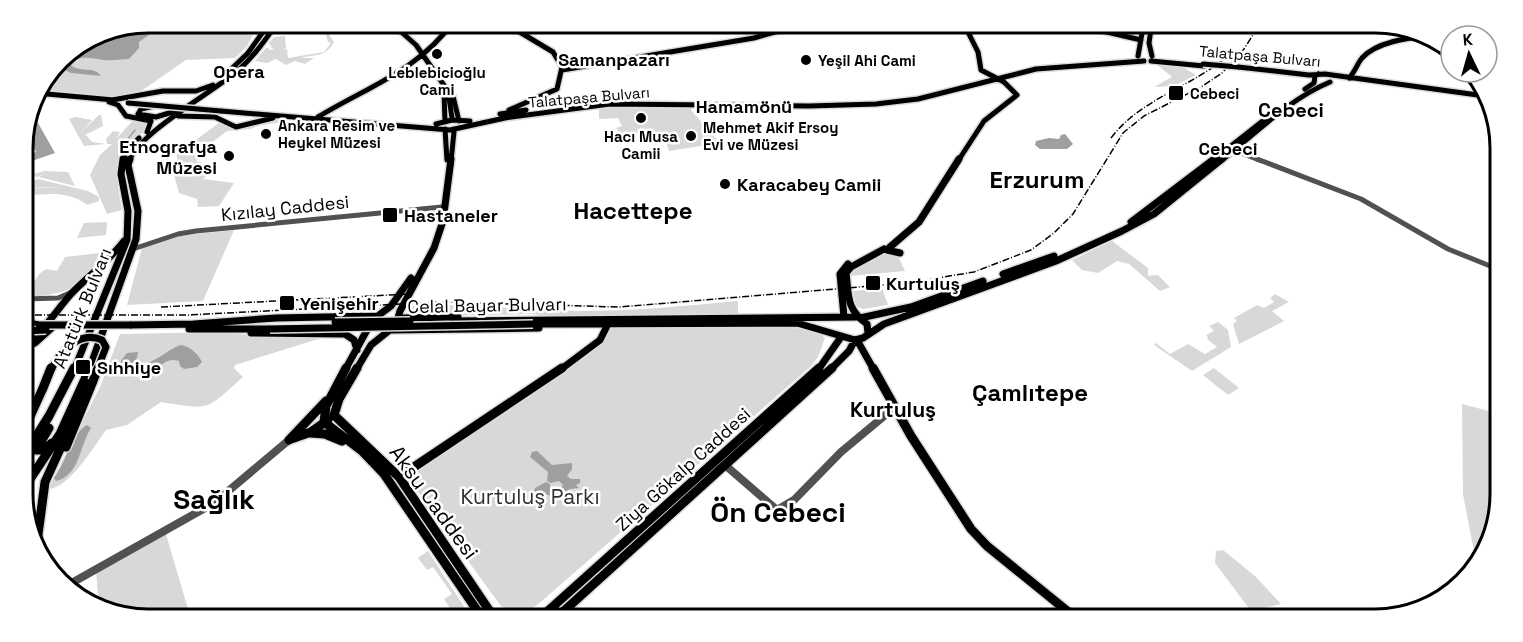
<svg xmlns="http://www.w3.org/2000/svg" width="1523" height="642" font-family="'Space Grotesk',sans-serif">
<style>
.green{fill:#d8d8d8}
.water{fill:#9f9f9f}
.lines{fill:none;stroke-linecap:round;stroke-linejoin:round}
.stream{stroke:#9f9f9f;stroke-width:1.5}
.major-far2-casing{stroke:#dbdbdb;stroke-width:8}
.major-far1-casing{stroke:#dbdbdb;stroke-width:10}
.major-casing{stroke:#dbdbdb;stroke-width:12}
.minor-far2{stroke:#515151;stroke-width:4.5}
.minor-far1{stroke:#515151;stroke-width:5}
.minor{stroke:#515151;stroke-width:8}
.major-far2{stroke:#000;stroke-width:5}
.major-far1{stroke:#000;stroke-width:7}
.major{stroke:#000;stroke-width:9}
.rail{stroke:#000;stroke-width:1.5;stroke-dasharray:7 2 1 2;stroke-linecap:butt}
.major-bridge-far2-casing{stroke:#dbdbdb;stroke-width:8;stroke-linecap:butt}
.major-bridge-far1-casing{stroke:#dbdbdb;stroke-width:10;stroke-linecap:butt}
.major-bridge-casing{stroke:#dbdbdb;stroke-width:12;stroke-linecap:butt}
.major-bridge-far2{stroke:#000;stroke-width:5}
.major-bridge-far1{stroke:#000;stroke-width:7}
.major-bridge{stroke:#000;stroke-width:9}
.poi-dot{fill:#000;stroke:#fff;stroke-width:2}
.labels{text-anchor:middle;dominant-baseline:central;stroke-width:5;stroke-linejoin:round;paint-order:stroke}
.far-street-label{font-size:15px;fill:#000;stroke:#fff}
.far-poi-label{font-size:15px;font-weight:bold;fill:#000;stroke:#fff;text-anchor:start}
.far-quarter-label{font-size:18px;font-weight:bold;fill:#000;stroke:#fff}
.poi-label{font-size:18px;font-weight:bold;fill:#000;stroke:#fff;text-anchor:start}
.street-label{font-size:18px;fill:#000;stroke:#fff}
.far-district-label{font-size:20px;font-weight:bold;fill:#000;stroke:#fff}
.quarter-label{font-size:21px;font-weight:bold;fill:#000;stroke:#fff}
.near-park-label{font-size:21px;fill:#2f2f2f;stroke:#fff}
.near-street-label{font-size:21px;fill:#000;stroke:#fff}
.district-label{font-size:24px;font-weight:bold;fill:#000;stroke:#fff}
.near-district-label{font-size:28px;font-weight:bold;fill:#000;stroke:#fff}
.rim{fill:none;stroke:#000;stroke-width:3}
</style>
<rect width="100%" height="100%" fill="#fff"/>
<path class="green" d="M 148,22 L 248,22 L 256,29 L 247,46 L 235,58 L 186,60 L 134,96 L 119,97 L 37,90 L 65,54 L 100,32 Z
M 328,25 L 326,28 L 334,25 L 335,31 L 328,33 L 334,42 C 326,57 316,54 301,58 L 314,58 L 305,64 L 295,61 L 286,65 L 276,59 L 267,63 L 255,61 L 266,48 L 269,48 L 269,50 L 274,49 L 270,47 L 275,45 L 271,46 L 269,43 L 274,37 L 285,36 L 286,48 L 283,50 L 287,49 L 288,58 L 324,52 L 331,43 L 328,42 L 324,27 L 311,28 L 311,26 Z
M 1155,63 L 1181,66 L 1196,75 L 1174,86 L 1154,87 L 1172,77 Z
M 692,105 L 691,110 L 720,143 L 669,151 L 667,145 L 676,138 C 659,128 641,133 622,136 L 616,128 L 622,126 L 618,118 L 599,119 L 599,106 Z
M 99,115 L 101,115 L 103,126 L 83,136 L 86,135 L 92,142 L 106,144 L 84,146 L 69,119 L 76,117 L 92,120 L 81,132 Z
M 135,118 L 149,120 L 150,127 C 111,156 114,164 122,210 L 107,214 L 90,175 L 100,155 L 112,144 L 107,144 L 106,139 L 113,131 L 120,132 L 116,139 Z
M 271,119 L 306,123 L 304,127 L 276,123 L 261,125 L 250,129 L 227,131 L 210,144 L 216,146 L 213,149 L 218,150 L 209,150 L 196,161 L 201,162 L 200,164 L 216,167 L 203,179 L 234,183 L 219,206 L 198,207 L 197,199 L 179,193 L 172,167 L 178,163 L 176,151 L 182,144 L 189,145 L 223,120 L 232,126 Z
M 44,171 L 68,172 L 75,186 L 39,177 L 46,172 L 38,177 L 30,175 Z
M 38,179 L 88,191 L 99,197 L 99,201 L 87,205 C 69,190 45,194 23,196 L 23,189 L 58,187 L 23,188 L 23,186 Z
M 107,222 L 106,235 L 77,238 L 84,223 Z
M 234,230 L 203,301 L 127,305 L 142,248 L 178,236 Z
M 1112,241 L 1148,268 L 1148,276 L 1158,275 L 1170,287 L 1160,291 L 1129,264 L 1117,261 L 1098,273 L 1082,270 L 1072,260 Z
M 884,251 L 891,254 L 892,256 L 898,256 L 905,271 L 849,276 L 849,272 Z
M 99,253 C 90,291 58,295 25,297 L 39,274 L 46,269 L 57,271 L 65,257 Z
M 882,288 L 888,305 L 863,309 L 856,306 L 853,291 Z
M 1275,294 L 1289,302 L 1272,311 L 1284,321 L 1239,344 L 1233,324 L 1237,321 L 1234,318 L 1257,305 L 1264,308 L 1274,302 L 1270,298 Z
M 738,301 L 738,315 L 558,317 L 531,314 L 426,316 L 417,314 L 410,306 C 466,303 522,310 579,311 C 632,311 685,306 738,301 Z
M 1218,322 L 1228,330 L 1231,347 L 1192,371 L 1154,345 L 1156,343 L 1170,354 L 1188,344 L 1205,354 L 1217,347 L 1207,339 L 1208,337 L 1206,335 L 1214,331 L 1209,326 Z
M 607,327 L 795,328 L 819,333 L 825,338 L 818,357 L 810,367 L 543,600 L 533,608 L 523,611 L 512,611 L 501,606 L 406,476 L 588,351 Z
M 222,332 L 257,336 L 328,336 L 235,365 L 234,368 L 243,377 C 205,411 211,410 161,402 L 127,425 L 106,430 C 94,446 69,489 48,489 L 100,387 L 120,334 Z
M 1214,368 L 1239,388 L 1228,395 L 1203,375 Z
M 1462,404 L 1500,414 L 1500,494 L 1491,542 L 1476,562 L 1463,494 Z
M 165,531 L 191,619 L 148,619 L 99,609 L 96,570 Z
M 1223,550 L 1256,577 L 1281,604 L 1251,611 L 1215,563 L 1216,551 Z
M 428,551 L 472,619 L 457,619 L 444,599 L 452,594 L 433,567 L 427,570 L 418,558 Z"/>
<path class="water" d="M 148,23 L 158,23 L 158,25 L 149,35 L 139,42 L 139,48 L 129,59 C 121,59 111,61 103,60 C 92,59 81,54 70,64 C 79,74 94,65 101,76 L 71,73 L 61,68 L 61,62 C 89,32 107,31 148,23 Z
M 38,123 L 55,153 L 23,164 L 30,154 L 36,152 L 31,142 L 23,144 L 26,139 L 24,136 L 26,126 Z
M 1065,134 L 1073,144 L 1067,149 L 1040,149 L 1035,145 L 1036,141 L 1049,138 L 1059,139 L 1061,135 Z
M 181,345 C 190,346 198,354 202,362 L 197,367 L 184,369 L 180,366 L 179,361 C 164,356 159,370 148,376 L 123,375 L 120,372 L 121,361 L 127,353 L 138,352 L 136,362 C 148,370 167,349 181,345 Z
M 87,425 L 91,428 C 80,444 80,476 56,481 L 54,478 C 66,463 72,433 87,425 Z
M 537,451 L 552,465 L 572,463 L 572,469 L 567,476 L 571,479 L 580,479 L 580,483 L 576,485 L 579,488 L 570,489 L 558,497 L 534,492 L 535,488 L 546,482 L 550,484 L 550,488 L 554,492 L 561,489 L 563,485 L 559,481 L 551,483 L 547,481 L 548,472 L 530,457 L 532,452 Z"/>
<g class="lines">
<path class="stream" d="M 120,149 L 135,130"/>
<g class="major-far2-casing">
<path id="major-far2" d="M 258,22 L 274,28 L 330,22
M 390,22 L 416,45 L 448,91 L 452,118
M 503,22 L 553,52 L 562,67 L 557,89 L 509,110
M 1064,22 L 1141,40
M 1152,22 L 1149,43 L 1152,56
M 1138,56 L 1144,22
M 1151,61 L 1204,66
M 1238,67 L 1309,75 L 1325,74 L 1485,96
M 562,70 L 754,38 L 811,22
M 224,76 L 248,53 L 270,22
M 1349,78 C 1355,72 1357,64 1362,58 C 1376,42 1408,38 1427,36
M 1305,89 L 1314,83 L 1315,76 L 1318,74
M 444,92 L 445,122
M 36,93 L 114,100
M 453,96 L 459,121
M 112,100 L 163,91 L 196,91 L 213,85
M 109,102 L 118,105 L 126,116 L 151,121 L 147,132
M 154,106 L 141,109 L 138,114 L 156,117 L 179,110
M 221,111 L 450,130 L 505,118 L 610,104 L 809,106 L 876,104 L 918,99 L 1036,69 L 1144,61
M 500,114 L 526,110
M 178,116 L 215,117 L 236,127 L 273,118
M 318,117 C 367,87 418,71 453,22
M 436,124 L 452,120 L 470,121
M 445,129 L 447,160
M 123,161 L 127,150 L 139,138
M 129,161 C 139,133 211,93 236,72 C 253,58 265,40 278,22
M 451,161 L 454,132
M 958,161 L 984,121 L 1017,95 L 1004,82 L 981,70 L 978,52 L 963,22
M 1212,161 L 1269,116
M 1221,161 C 1255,134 1289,99 1330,82"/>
</g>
<g class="major-far1-casing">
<path id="major-far1" d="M 1131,222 L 1214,159
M 890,247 L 919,222 L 959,159
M 887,250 L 900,253
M 1003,274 L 1054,256
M 379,315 L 391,306 L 411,278
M 844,317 L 840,274 L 848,264
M 404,318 L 458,317
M 860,318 L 911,307 L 983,281
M 453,321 L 857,317
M 23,322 L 39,325
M 194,324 L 276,318 L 375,316
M 533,324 L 797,323 L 855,340 L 863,338 L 884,324 L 1056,261 L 1122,231 L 1154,214 L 1222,159
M 130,325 L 196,324
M 189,329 L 270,329
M 390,330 L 539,328
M 251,333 L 345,334 L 354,340 L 357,350
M 868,333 L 867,324 C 846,309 849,296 846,273 L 851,267 L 884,249
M 857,340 L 874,370
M 35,343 L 55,325
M 23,345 C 44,332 55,312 71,294 C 88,276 109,261 124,241
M 74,370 L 127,240 L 128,211 L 121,174 L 123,159
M 89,370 L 136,239 L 138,211 L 128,165 L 130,159
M 345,370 L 367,330 L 369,321
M 356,370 L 371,345 L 396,325 L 400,311 L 434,248 L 443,221 L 451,159
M 560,370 L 600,340 L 607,326
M 818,370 L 841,337
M 830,370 L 849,351 L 855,340"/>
</g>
<g class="major-casing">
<path id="major" d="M 873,368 L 911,436 L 971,529 L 987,546 L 1077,619
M 334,415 L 339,399 L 357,368
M 334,415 L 399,477 L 495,619
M 324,422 L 362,451 L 384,474 L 483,619
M 324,422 L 326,406 L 346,368
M 49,428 L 36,450 L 44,450 L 52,443
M 23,432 L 43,388
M 311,433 L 325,434 L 342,441
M 291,439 L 311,432 L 328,420
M 289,440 L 326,401
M 66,447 L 93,381
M 24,456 L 49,416 L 74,368
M 24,473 L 27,476 L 24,482
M 399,477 L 562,368
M 24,488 L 60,434 L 90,368
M 37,542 L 45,482 L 70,427 L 77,404
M 539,619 L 819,368
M 555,619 L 832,368"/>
</g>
<path class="minor-far2" d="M 1230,149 L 1261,161"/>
<path class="minor-far1" d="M 1257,159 L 1361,199 L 1448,249 L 1500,270
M 133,249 L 178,234 L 196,231 L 442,207
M 23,299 L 58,298 L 72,292"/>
<path class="minor" d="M 725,465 L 777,510 L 794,500 L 841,452 L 895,407
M 68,585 L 214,503 L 289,440"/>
<use href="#major-far2" class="major-far2"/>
<use href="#major-far1" class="major-far1"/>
<use href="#major" class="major"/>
<path class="rail" d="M 1111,138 C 1142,97 1194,87 1231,53
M 161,307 L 410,294
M 23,315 L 188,315 L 440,302 L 619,307 L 907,283 L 974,272 L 1031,250 L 1054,233 L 1073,214 L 1123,133 L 1144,116 L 1201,87 L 1222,73 L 1244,49 L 1261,22"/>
<g class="major-bridge-far2-casing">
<path id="major-bridge-far2" d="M 1203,64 L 1238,67
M 128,103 L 221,111"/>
</g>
<g class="major-bridge-far1-casing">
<path id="major-bridge-far1" d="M 335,322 L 410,321
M 39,325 L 130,325
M 270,329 L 533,324
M 23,331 L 46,330
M 51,370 C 60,351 80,330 102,340 L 106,347 L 97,370"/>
</g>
<g class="major-bridge-casing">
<path id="major-bridge" d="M 93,381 L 98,368
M 43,388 L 51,368"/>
</g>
<use href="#major-bridge-far2" class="major-bridge-far2"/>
<use href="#major-bridge-far1" class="major-bridge-far1"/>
<use href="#major-bridge" class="major-bridge"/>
</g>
<g class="poi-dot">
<circle cx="437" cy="54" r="6"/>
<circle cx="806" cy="60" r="6"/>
<rect x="1168" y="85" width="16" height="16" rx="3"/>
<circle cx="641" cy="118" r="6"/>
<circle cx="266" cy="134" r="6"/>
<circle cx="691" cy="136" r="6"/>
<circle cx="229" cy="156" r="6"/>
<circle cx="725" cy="184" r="6"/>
<rect x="382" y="207" width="16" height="16" rx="3"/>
<rect x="865" y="275" width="16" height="16" rx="3"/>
<rect x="279" y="295" width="16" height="16" rx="3"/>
<rect x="75" y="359" width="16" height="16" rx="3"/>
</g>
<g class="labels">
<g class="far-street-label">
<text transform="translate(1260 56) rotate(5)">Talatpaşa Bulvarı</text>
<text transform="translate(589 97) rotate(-5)">Talatpaşa Bulvarı</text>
</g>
<g class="far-poi-label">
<text x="818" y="60">Yeşil Ahi Cami</text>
<text x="437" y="72" text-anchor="middle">Leblebicioğlu<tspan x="437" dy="17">Cami</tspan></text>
<text x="1190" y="93">Cebeci</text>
<text x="278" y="125">Ankara Resim ve<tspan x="278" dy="17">Heykel Müzesi</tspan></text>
<text x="703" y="127">Mehmet Akif Ersoy<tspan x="703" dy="17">Evi ve Müzesi</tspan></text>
<text x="641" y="136" text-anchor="middle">Hacı Musa<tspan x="641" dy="17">Camii</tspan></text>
</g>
<g class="far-quarter-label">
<text x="614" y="59">Samanpazarı</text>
<text x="239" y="71">Opera</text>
<text x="744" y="106">Hamamönü</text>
<text x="1228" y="148">Cebeci</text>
</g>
<g class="poi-label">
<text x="217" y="146" text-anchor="end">Etnografya<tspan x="217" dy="21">Müzesi</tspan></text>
<text x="737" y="184">Karacabey Camii</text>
<text x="404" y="215">Hastaneler</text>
<text x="886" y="283">Kurtuluş</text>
<text x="300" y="303">Yenişehir</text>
<text x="97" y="367">Sıhhiye</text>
</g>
<g class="street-label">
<text transform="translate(285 208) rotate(-6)">Kızılay Caddesi</text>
<text transform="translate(487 305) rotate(-1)">Celal Bayar Bulvarı</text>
<text transform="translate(82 308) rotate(-68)">Atatürk Bulvarı</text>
<text transform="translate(683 469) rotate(-42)">Ziya Gökalp Caddesi</text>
</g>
<g class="far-district-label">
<text x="1291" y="110">Cebeci</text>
</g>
<g class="quarter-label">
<text x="893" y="409">Kurtuluş</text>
</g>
<g class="near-park-label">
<text x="530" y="496">Kurtuluş Parkı</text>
</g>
<g class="near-street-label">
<text transform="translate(434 502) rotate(54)">Aksu Caddesi</text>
</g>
<g class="district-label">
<text x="1037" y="179">Erzurum</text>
<text x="633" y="210">Hacettepe</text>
<text x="1030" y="392">Çamlıtepe</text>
</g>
<g class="near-district-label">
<text x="214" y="499">Sağlık</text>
<text x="778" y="512">Ön Cebeci</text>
</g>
</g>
<path d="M0 0H1523V642H0ZM148 33H1375A115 115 0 0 1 1490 148V494A115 115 0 0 1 1375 609H148A115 115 0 0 1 33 494V148A115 115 0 0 1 148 33Z" fill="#fff" fill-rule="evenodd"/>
<path class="rim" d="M148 33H1375A115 115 0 0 1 1490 148V494A115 115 0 0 1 1375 609H148A115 115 0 0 1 33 494V148A115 115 0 0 1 148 33Z"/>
<g transform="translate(1469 54) rotate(355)"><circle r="28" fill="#ffffff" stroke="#999999" stroke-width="1.5"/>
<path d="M0-4.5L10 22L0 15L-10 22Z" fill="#000000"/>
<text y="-9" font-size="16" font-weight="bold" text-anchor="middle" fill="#000000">K</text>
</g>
</svg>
